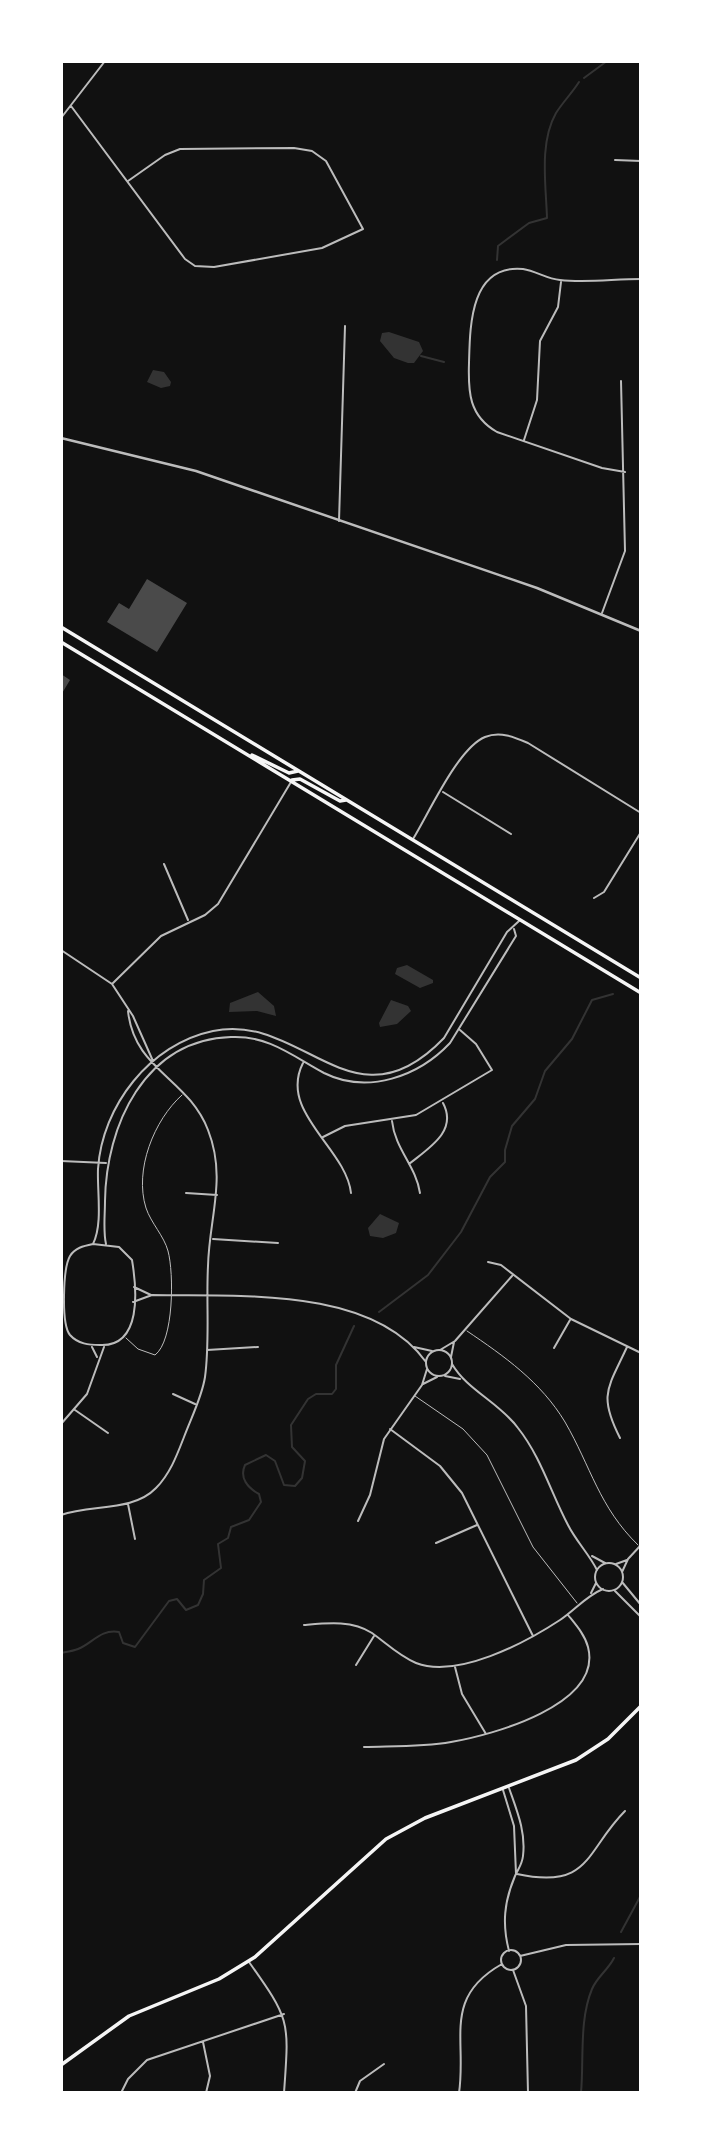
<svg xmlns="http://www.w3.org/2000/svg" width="702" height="2154" font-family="'Noto Sans',sans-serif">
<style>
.water{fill:#333}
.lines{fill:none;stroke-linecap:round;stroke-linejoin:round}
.stream{stroke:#333;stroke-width:2}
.building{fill:#4a4a4a}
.service{stroke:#bcbcbc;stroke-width:1}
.minor{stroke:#bcbcbc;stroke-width:2}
.tertiary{stroke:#bcbcbc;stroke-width:2.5}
.secondary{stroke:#f5f5f5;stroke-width:3.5}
.trunk{stroke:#f5f5f5;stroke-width:3.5}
</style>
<rect width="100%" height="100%" fill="#111"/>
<path class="water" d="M 389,332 L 419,342 L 423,351 L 414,363 L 408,363 L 394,358 L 380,341 L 382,333 Z
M 153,370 L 164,372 L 171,382 L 170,386 L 161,388 L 147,382 Z
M 407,965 L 433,980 L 433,983 L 420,988 L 395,974 L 397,968 Z
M 258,992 L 274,1006 L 276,1016 L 257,1011 L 229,1012 L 230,1003 Z
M 391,1000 L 408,1006 L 411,1011 L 397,1024 L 380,1027 L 379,1023 Z
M 380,1214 L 399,1223 L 396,1233 L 383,1238 L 370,1236 L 368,1228 Z"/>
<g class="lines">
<path class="stream" d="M 584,78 L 607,61
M 497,260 L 498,246 L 529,223 L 547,218 C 546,185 539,143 556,113 C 563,102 572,93 579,82
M 421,356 L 444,362
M 379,1312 L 428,1275 L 461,1232 L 490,1177 L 505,1162 L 505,1150 L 512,1126 L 535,1099 L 545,1071 L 572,1039 L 592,1000 L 613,994
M 61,1653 C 66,1652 73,1651 78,1649 C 93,1643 100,1629 119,1632 L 123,1643 L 135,1647 L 169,1601 L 177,1599 L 186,1610 L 198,1605 L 203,1594 L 204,1580 L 221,1568 L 218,1544 L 228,1538 L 231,1527 L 249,1520 L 261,1502 L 259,1494 C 248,1488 239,1478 245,1465 L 266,1455 L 275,1461 L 284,1485 L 295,1486 L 302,1478 L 305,1461 L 292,1447 L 291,1425 L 308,1399 L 316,1394 L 332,1394 L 336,1389 L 336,1365 L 354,1326
M 621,1932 L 641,1895
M 581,2093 C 584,2060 579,2020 592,1989 C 597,1977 608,1970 614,1958"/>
</g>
<path class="building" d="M 147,579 L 187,603 L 157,652 L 107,622 L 119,603 L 129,609 Z
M 61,674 L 70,680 L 61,695 Z"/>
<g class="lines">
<path class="service" d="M 467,1331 C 504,1356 541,1382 565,1422 C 591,1467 599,1507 638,1545
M 126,1338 L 138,1349 L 155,1355 C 174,1341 174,1273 168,1251 C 164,1236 151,1223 146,1208 C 134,1170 154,1120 182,1095
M 415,1396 L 463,1429 L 487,1455 L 533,1547 L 577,1603"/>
<path class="minor" d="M 71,106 L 185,259 L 195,266 L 214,267 L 322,248 L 363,229 L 326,161 L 312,151 L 294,148 L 180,149 L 165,155 L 128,181
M 61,118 L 105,61
M 615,160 L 641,161
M 524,440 L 537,400 L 540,341 L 558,307 L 561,282
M 625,472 L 602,468 L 497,432 C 469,416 468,392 469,363 C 470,326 470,264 523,269 C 536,271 547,279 560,280 C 586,283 614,279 641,279
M 339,521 L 345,326
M 602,613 L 625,551 L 621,381
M 443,792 L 511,834
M 413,839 C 429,813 458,748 485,737 C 500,731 514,737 528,743 L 641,813
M 164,864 L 188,920
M 594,898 L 604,892 L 641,832
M 61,950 L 112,984 L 133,1016 L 153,1061
M 112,984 L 161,936 L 205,915 L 218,904 L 291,782
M 303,1063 C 278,1112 346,1148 351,1193
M 392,1121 C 395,1149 416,1166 420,1193
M 323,1137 L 345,1126 L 416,1115 L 492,1070 L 476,1044 L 460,1030
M 61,1161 L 106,1163
M 409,1164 C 429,1148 458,1131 443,1103
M 186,1193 L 217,1195
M 213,1239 L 278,1243
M 93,1244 C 103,1224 97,1191 98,1169 C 102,1106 150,1044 213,1031 C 303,1012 353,1133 444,1038 L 507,932 L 519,921
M 93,1244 L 119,1247 L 132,1260 C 137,1290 142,1347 100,1345 C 89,1345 78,1344 70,1335 C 61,1324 63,1268 70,1256 C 75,1248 83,1246 93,1244 Z
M 106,1244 C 103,1231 105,1215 105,1201 C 106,1126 144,1040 231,1037 C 268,1035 294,1057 324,1073 C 368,1095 419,1076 450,1043 L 516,936 L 514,929
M 488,1262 L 501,1265 L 571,1319 L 641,1353
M 134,1287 L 151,1295
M 133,1302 L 152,1295 C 234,1297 371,1285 426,1362
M 92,1347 L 97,1357
M 414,1347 L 432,1351
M 554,1348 L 570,1320
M426 1363a13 13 0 1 1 26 0a13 13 0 1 1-26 0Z
M 207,1350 L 258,1347
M 440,1350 L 455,1341 L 512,1276
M 451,1357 L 454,1342
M 452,1364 C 467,1390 500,1403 518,1428 C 541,1457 551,1493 568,1525 C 576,1541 589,1554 597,1570
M 445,1376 L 460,1379
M 423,1384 L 437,1377
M 173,1394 L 195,1404
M 75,1410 L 108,1433
M 61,1424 L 87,1394 L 104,1347
M 390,1429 L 440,1466 L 462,1493 L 533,1636
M 620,1438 C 598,1395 608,1388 627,1347
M 128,1504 L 135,1539
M 61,1515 C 91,1504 133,1512 156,1488 C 170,1474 177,1455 184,1437 C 191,1418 202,1397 205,1377 C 210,1341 206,1302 208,1266 C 209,1218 227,1178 208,1130 C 188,1078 134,1070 128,1011
M 358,1521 L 370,1495 L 384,1439 L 422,1385 L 427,1369
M 436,1543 L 477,1525
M 592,1556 L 605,1563
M595 1577a14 14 0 1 1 28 0a14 14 0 1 1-28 0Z
M 616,1564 L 627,1560
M 622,1572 L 628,1559 L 641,1545
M 622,1582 L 641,1605
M 615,1591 L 641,1617
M 591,1593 L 596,1583
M 304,1625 C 327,1623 352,1620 372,1633 C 386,1643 399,1656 416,1663 C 457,1679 525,1643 560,1620 C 575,1610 586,1596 603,1589
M 356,1665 L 374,1636
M 455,1667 L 462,1694 L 486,1734
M 364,1747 C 393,1746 422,1747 451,1742 C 492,1735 603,1705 588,1647 C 585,1635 576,1625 568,1615
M 503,1790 L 514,1826 L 516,1874
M 517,1874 C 591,1890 585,1851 625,1811
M501 1960a10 10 0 1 1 20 0a10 10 0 1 1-20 0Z
M 509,1951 C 502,1924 504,1902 515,1876 C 518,1869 522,1865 523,1856 C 526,1832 517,1811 509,1788
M 520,1956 L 566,1945 L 641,1944
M 249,1962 C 291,2021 289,2021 284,2093
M 513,1970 L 526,2006 L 528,2093
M 203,2042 L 210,2076 L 206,2093
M 121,2093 L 128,2079 L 147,2060 L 284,2014
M 355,2093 L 360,2081 L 384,2064
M 459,2093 C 467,2039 442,1998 502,1964"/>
<path class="tertiary" d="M 61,438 L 196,471 L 537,588 L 641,631"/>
<path class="secondary" d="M 61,2065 L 129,2016 L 219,1979 L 255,1957 L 386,1839 L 425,1818 L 576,1760 L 608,1739 L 641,1706"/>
<path class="trunk" d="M 61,627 L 641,978
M 61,642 L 641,993
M 252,755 L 289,773 L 298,771
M 292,780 L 300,779 L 340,801 L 346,800"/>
</g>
<rect width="702" height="2154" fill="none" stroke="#ffffff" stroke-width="126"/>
</svg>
